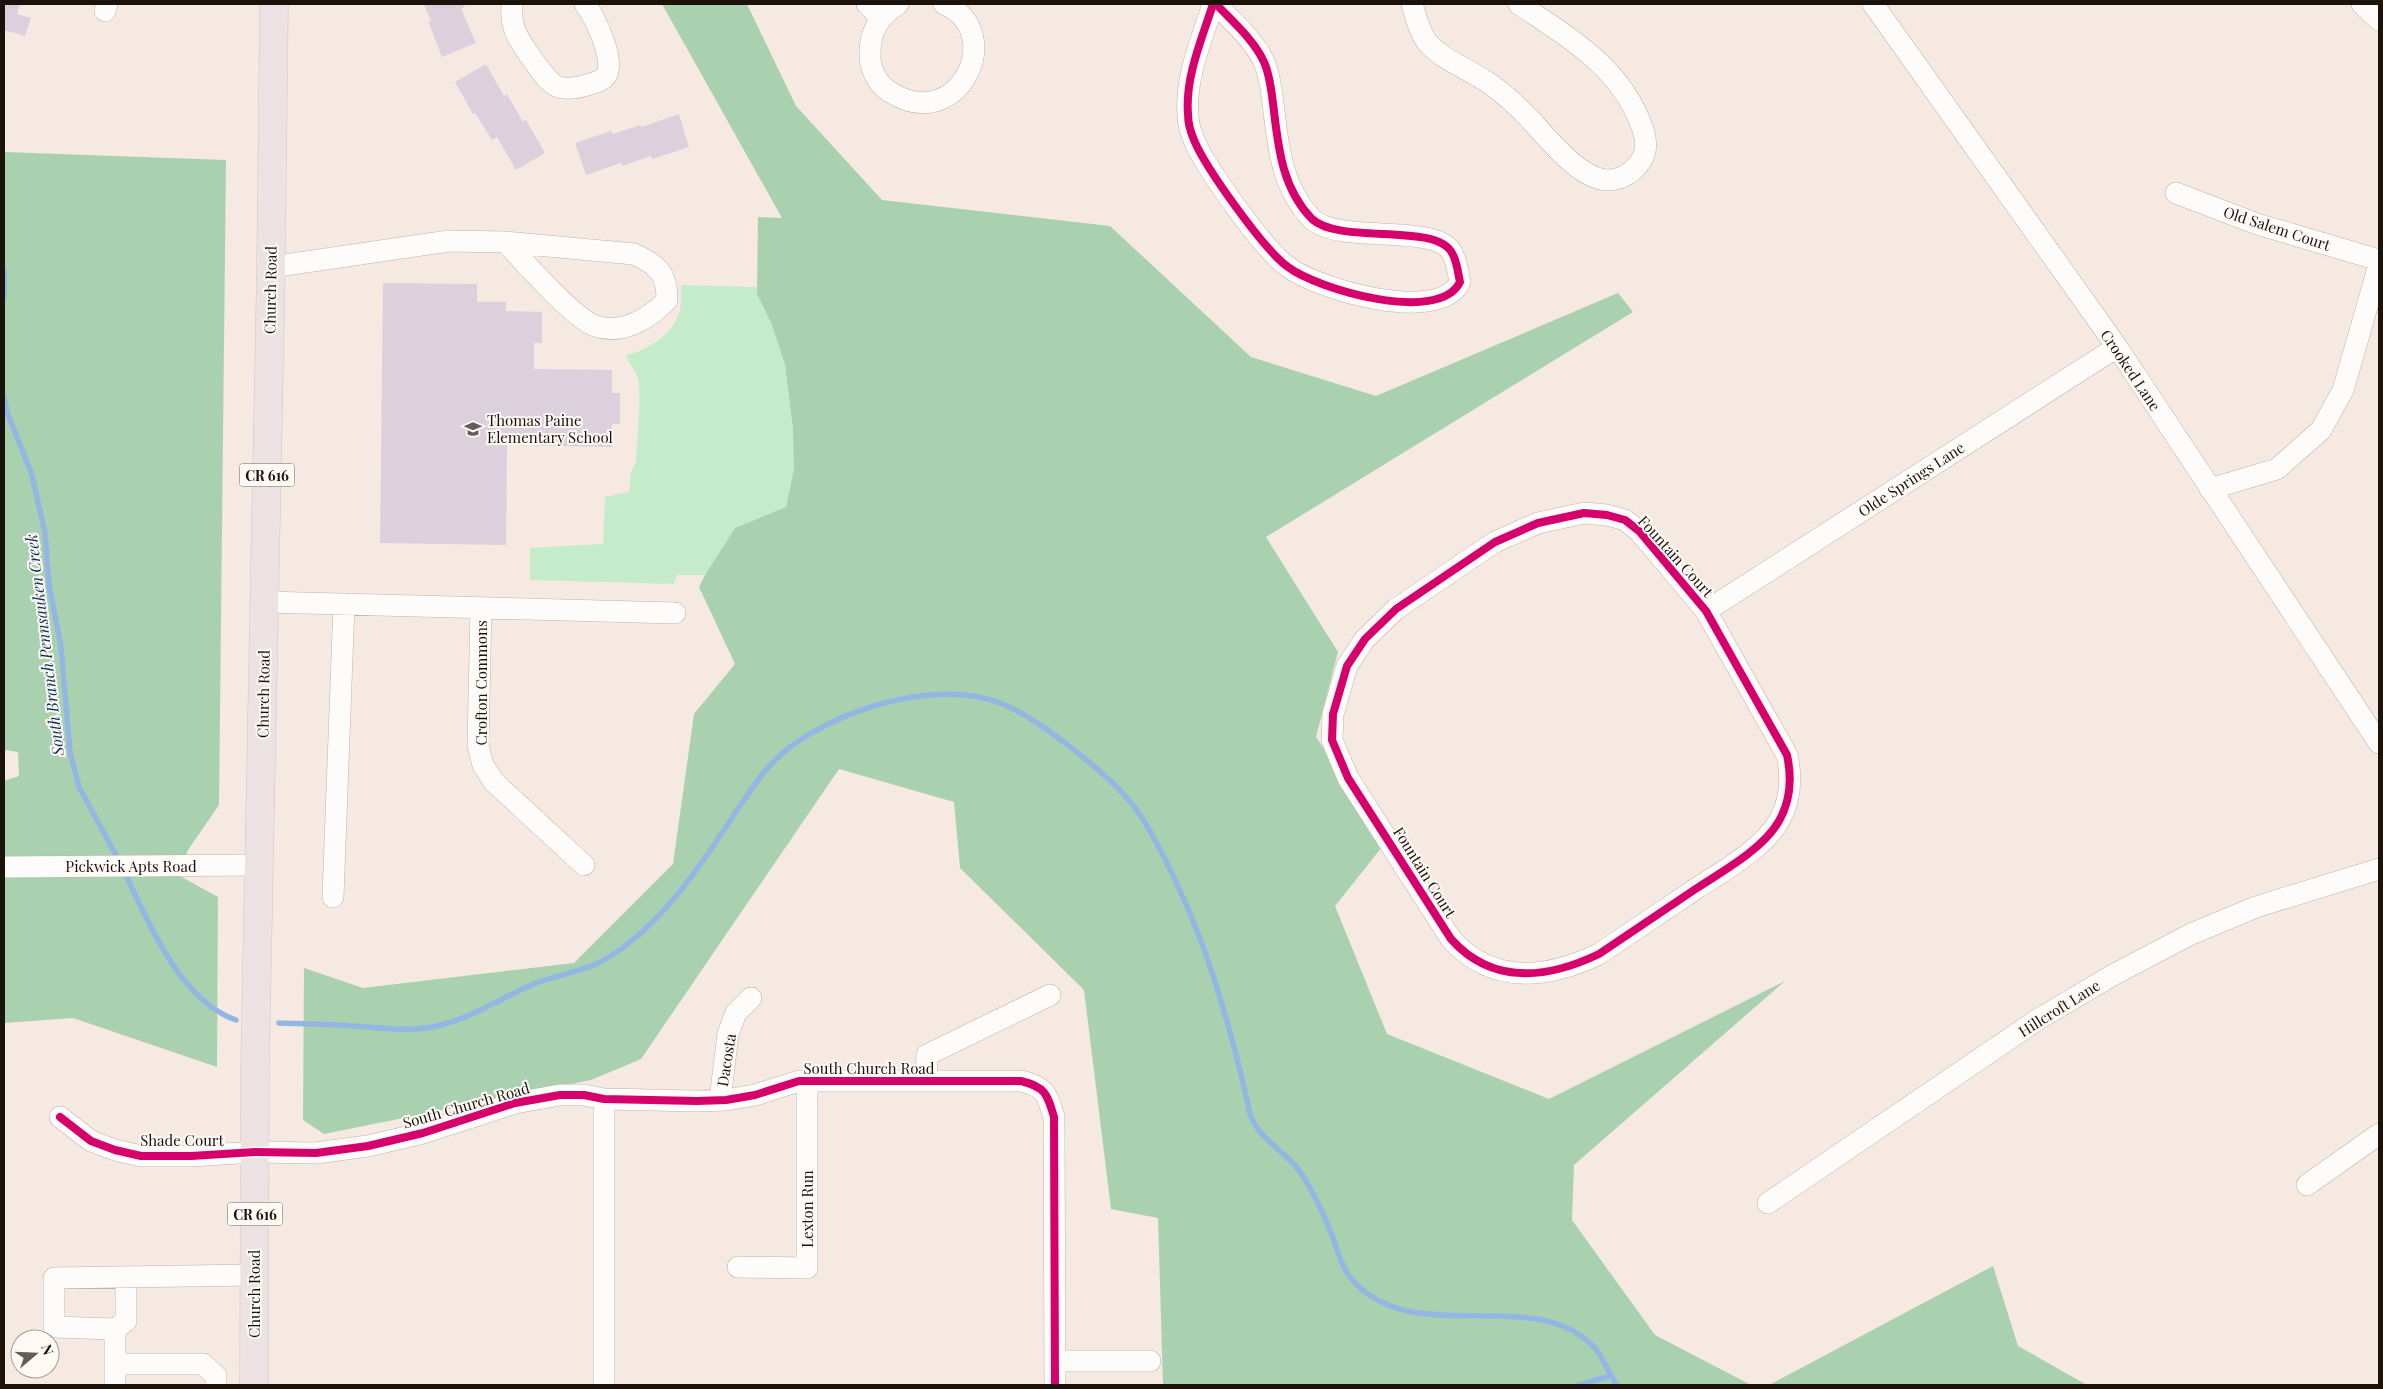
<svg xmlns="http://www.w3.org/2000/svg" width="2383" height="1389" font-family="'Playfair Display',serif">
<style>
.green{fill:#c5ecca}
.forest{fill:#a9d1b0}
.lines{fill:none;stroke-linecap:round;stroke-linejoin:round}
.stream{stroke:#93b7e2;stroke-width:5.5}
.building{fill:#dcd0dc}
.minor-casing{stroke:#bdb3ac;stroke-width:22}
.major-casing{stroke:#cdc8c4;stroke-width:29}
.minor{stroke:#fefcfa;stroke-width:21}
.major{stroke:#ece2e3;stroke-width:28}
.cycleway-casing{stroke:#fef9f5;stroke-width:11}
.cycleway{stroke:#d6006c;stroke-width:8}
.labels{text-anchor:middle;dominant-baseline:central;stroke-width:4;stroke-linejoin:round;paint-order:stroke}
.shield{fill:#fef9f5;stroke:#5e5751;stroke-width:1}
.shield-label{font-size:14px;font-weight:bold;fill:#1a120b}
.street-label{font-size:15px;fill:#1a120b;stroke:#fef9f5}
.poi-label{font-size:15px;fill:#1a120b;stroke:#fef9f5;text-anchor:start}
.water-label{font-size:16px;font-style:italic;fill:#0b325c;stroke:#fef9f5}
</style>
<rect width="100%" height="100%" fill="#f5e9e1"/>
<path class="green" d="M 681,285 L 757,287 L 757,294 L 772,325 L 785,365 L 793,429 L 794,469 L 786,507 L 735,528 L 705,575 L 677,575 L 674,584 L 530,580 L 530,548 L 603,544 L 605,497 L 629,492 L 631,473 L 636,462 C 637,437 641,408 639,383 C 637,370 629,366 626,355 C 645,352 671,335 678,316 C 682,307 681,295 681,285 Z"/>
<path class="forest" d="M 662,4 L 747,4 L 796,106 L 882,200 L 1110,226 L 1251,357 L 1376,396 L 1618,293 L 1633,312 L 1266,537 L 1338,652 L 1316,737 L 1386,842 L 1335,906 L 1387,1034 L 1549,1099 L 1785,981 L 1574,1165 L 1572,1220 L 1655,1335 L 1751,1385 L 1163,1385 L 1158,1218 L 1111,1209 L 1084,990 L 960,868 L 954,802 L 839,769 L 641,1059 L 591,1080 L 324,1134 L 303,1120 L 304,968 L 363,988 L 574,963 L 673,864 L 694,714 L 735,664 L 699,587 L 705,575 L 735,528 L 786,507 L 794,469 L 793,429 L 785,365 L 772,325 L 757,294 L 758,217 L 782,218 Z
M 4,152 L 226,160 L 219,805 L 188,850 L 178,875 L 218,897 L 217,1067 L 73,1018 L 4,1023 L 4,781 L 19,776 L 18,752 L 4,750 Z
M 1993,1266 L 2018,1346 L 2087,1385 L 1769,1385 Z"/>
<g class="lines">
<path class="stream" d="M 4,271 L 4,297
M 4,396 L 7,412 L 32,475 L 45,533 L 49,585 L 61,647 L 70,752 L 79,787 L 117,857
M 127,878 C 151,927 181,1001 236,1020
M 279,1023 C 304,1024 329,1024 354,1026 C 381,1028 410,1032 437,1026 C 473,1018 505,995 539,982 C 562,974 589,970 609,957 C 658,927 694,875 726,827 C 741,805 756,779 775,760 C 825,712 934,677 1000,703 C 1037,717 1107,773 1132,804 C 1146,821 1155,840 1165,859 C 1190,909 1210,961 1225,1015 C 1233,1041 1240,1069 1246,1096 C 1248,1102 1248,1108 1250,1114 C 1258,1138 1283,1150 1298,1169 C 1312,1188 1323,1213 1332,1235 C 1337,1249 1341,1266 1350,1277 C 1409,1351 1531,1283 1593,1346 C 1603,1356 1608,1373 1617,1385
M 1579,1385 L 1610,1376"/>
</g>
<path class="building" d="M 4,4 L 20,4 L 17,14 L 31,18 L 25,36 L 4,30 Z
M 424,4 L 464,4 L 465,6 L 461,9 L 476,43 L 442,57 L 428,21 L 431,21 Z
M 486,64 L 504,96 L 507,94 L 523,122 L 526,120 L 545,153 L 516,170 L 497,137 L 492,140 L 475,113 L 473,114 L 455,82 Z
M 679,114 L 689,147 L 652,159 L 651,156 L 622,166 L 621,163 L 586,175 L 575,143 L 611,131 L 612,134 L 641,125 L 641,127 Z
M 383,283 L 477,284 L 477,302 L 506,302 L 506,311 L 542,312 L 542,343 L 534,343 L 534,369 L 612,370 L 612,393 L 620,393 L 620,424 L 612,424 L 612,447 L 507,445 L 506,545 L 380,543 Z"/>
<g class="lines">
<g class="minor-casing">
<path id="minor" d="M 512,4 C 510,27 517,37 530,56 C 550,83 554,96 590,84 C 597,82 606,80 608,71 C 612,54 595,17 585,4
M 867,4 L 881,18
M 898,4 C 879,16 870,31 870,53 C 869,68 878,85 890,92 C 959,136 1008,31 944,4
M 1213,4 C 1202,39 1185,77 1188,114 C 1188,122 1191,133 1194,140 C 1205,167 1264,250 1288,267 C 1317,289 1439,325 1460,282 C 1458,273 1457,261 1452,253 C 1436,222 1340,245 1312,219 C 1281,187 1278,145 1273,103 C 1271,89 1270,75 1264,62 C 1254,40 1233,22 1216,4
M 1412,4 C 1416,17 1419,31 1427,42 C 1441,59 1466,68 1484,80 C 1499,89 1515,104 1527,116 C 1545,135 1580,181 1609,180 C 1624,179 1634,172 1642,159 C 1648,149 1646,138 1642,127 C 1621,67 1569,38 1519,4
M 1873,4 L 2117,347 L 2379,743
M 2362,4 L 2379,20
M 105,11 L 107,4
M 2176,193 L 2257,224 L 2379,260
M 505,242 L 634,254 C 658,265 667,273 667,300 C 649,319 622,335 595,326 C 572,317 525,262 505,242 Z
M 271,267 L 449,241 L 505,242
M 2210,489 L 2277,469 L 2321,430 L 2343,390 L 2379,265
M 1584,513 L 1607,515 L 1625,520 L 1639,531 L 1706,611 L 1787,755 C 1792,778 1791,800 1779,821 C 1763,849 1723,871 1697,888 C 1664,910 1632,932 1599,954 C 1547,979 1492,985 1451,939 L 1348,778 L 1332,740 L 1333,714 L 1347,666 L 1365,639 L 1396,609 L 1495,542 L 1538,523 Z
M 265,602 L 675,613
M 481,608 L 478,745 L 483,765 L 494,782 L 584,865
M 1706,611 L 2117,347
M 4,867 L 259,865
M 333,897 L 344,604
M 926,1081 L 927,1055 L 1050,995
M 720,1100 L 728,1034 L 736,1013 L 751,998
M 60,1117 L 91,1141 L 115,1150 L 141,1156 L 191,1156 L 255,1152 L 316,1153 L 368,1146 L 423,1133 L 515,1103 L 560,1095 L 584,1095 L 604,1099 L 697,1101 L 726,1100 L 755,1095 L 799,1081 L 1021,1081 C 1045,1087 1047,1093 1054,1117 L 1055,1385
M 2307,1185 L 2379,1134
M 1768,1203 L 2037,1020 L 2113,975 L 2191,934 L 2256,907 L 2379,869
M 738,1267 L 807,1268 L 807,1081
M 115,1329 L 126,1321 L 126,1278
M 1055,1361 L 1150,1361
M 115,1364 L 203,1364 L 216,1376 L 216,1385
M 115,1385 L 115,1329 L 54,1327 L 54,1278 L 254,1275
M 604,1385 L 604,1099"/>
</g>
<g class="major-casing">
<path id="major" d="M 254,1385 L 255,1065 L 271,267 L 274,4"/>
</g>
<use href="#minor" class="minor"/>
<use href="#major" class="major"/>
<g class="cycleway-casing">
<path id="cycleway" d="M 1213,4 C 1202,39 1185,77 1188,114 C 1188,122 1191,133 1194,140 C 1205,167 1264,250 1288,267 C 1317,289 1439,325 1460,282 C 1458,273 1457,261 1452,253 C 1436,222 1340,245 1312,219 C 1281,187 1278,145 1273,103 C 1271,89 1270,75 1264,62 C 1254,40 1233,22 1216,4
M 1584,513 L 1607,515 L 1625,520 L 1639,531 L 1706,611 L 1787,755 C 1792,778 1791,800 1779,821 C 1763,849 1723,871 1697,888 C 1664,910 1632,932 1599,954 C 1547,979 1492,985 1451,939 L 1348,778 L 1332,740 L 1333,714 L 1347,666 L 1365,639 L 1396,609 L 1495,542 L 1538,523 Z
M 60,1117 L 91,1141 L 115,1150 L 141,1156 L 191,1156 L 255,1152 L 316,1153 L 368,1146 L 423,1133 L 515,1103 L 560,1095 L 584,1095 L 604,1099 L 697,1101 L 726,1100 L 755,1095 L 799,1081 L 1021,1081 C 1045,1087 1047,1093 1054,1117 L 1055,1385"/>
</g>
<use href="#cycleway" class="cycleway"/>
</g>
<defs>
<g id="school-bare" transform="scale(1.35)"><path d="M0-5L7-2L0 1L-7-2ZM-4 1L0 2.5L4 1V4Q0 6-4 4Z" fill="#675d56" stroke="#fef9f5" stroke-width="2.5" paint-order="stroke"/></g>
</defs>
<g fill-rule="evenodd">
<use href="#school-bare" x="473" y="429"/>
</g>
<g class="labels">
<g class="shield">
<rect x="239.5" y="463.5" width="55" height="23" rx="4"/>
<rect x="227.5" y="1202.5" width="55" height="23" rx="4"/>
</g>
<g class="shield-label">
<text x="267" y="475">CR 616</text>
<text x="255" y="1214">CR 616</text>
</g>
<g class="street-label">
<text transform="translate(2277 228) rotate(18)">Old Salem Court</text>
<text transform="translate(270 290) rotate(-89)">Church Road</text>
<text transform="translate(2131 370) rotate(56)">Crooked Lane</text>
<text transform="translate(1911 479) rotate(-33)">Olde Springs Lane</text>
<text transform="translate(1676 556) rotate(48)">Fountain Court</text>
<text transform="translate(481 683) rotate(-90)">Crofton Commons</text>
<text transform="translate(263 694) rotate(-89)">Church Road</text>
<text x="131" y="866">Pickwick Apts Road</text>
<text transform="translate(1425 872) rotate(58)">Fountain Court</text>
<text transform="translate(2059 1008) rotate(-32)">Hillcroft Lane</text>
<text transform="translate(726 1060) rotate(-81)">Dacosta</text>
<text x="869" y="1068">South Church Road</text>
<text transform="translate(466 1105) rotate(-16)">South Church Road</text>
<text x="182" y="1140">Shade Court</text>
<text transform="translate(807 1209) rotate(-90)">Lexton Run</text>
<text transform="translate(254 1294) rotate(-90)">Church Road</text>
</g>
<g class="poi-label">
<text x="487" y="420">Thomas Paine<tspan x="487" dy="17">Elementary School</tspan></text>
</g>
<g class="water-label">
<text transform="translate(44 645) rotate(-97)">South Branch Pennsauken Creek</text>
</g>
</g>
<rect width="2383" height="1389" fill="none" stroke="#1a120b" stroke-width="10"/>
<g transform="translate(35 1354) rotate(71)"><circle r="24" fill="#fef9f5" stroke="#a39d97"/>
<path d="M0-4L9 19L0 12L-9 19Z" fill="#675d56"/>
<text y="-8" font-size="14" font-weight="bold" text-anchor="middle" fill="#1a120b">N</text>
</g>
</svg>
